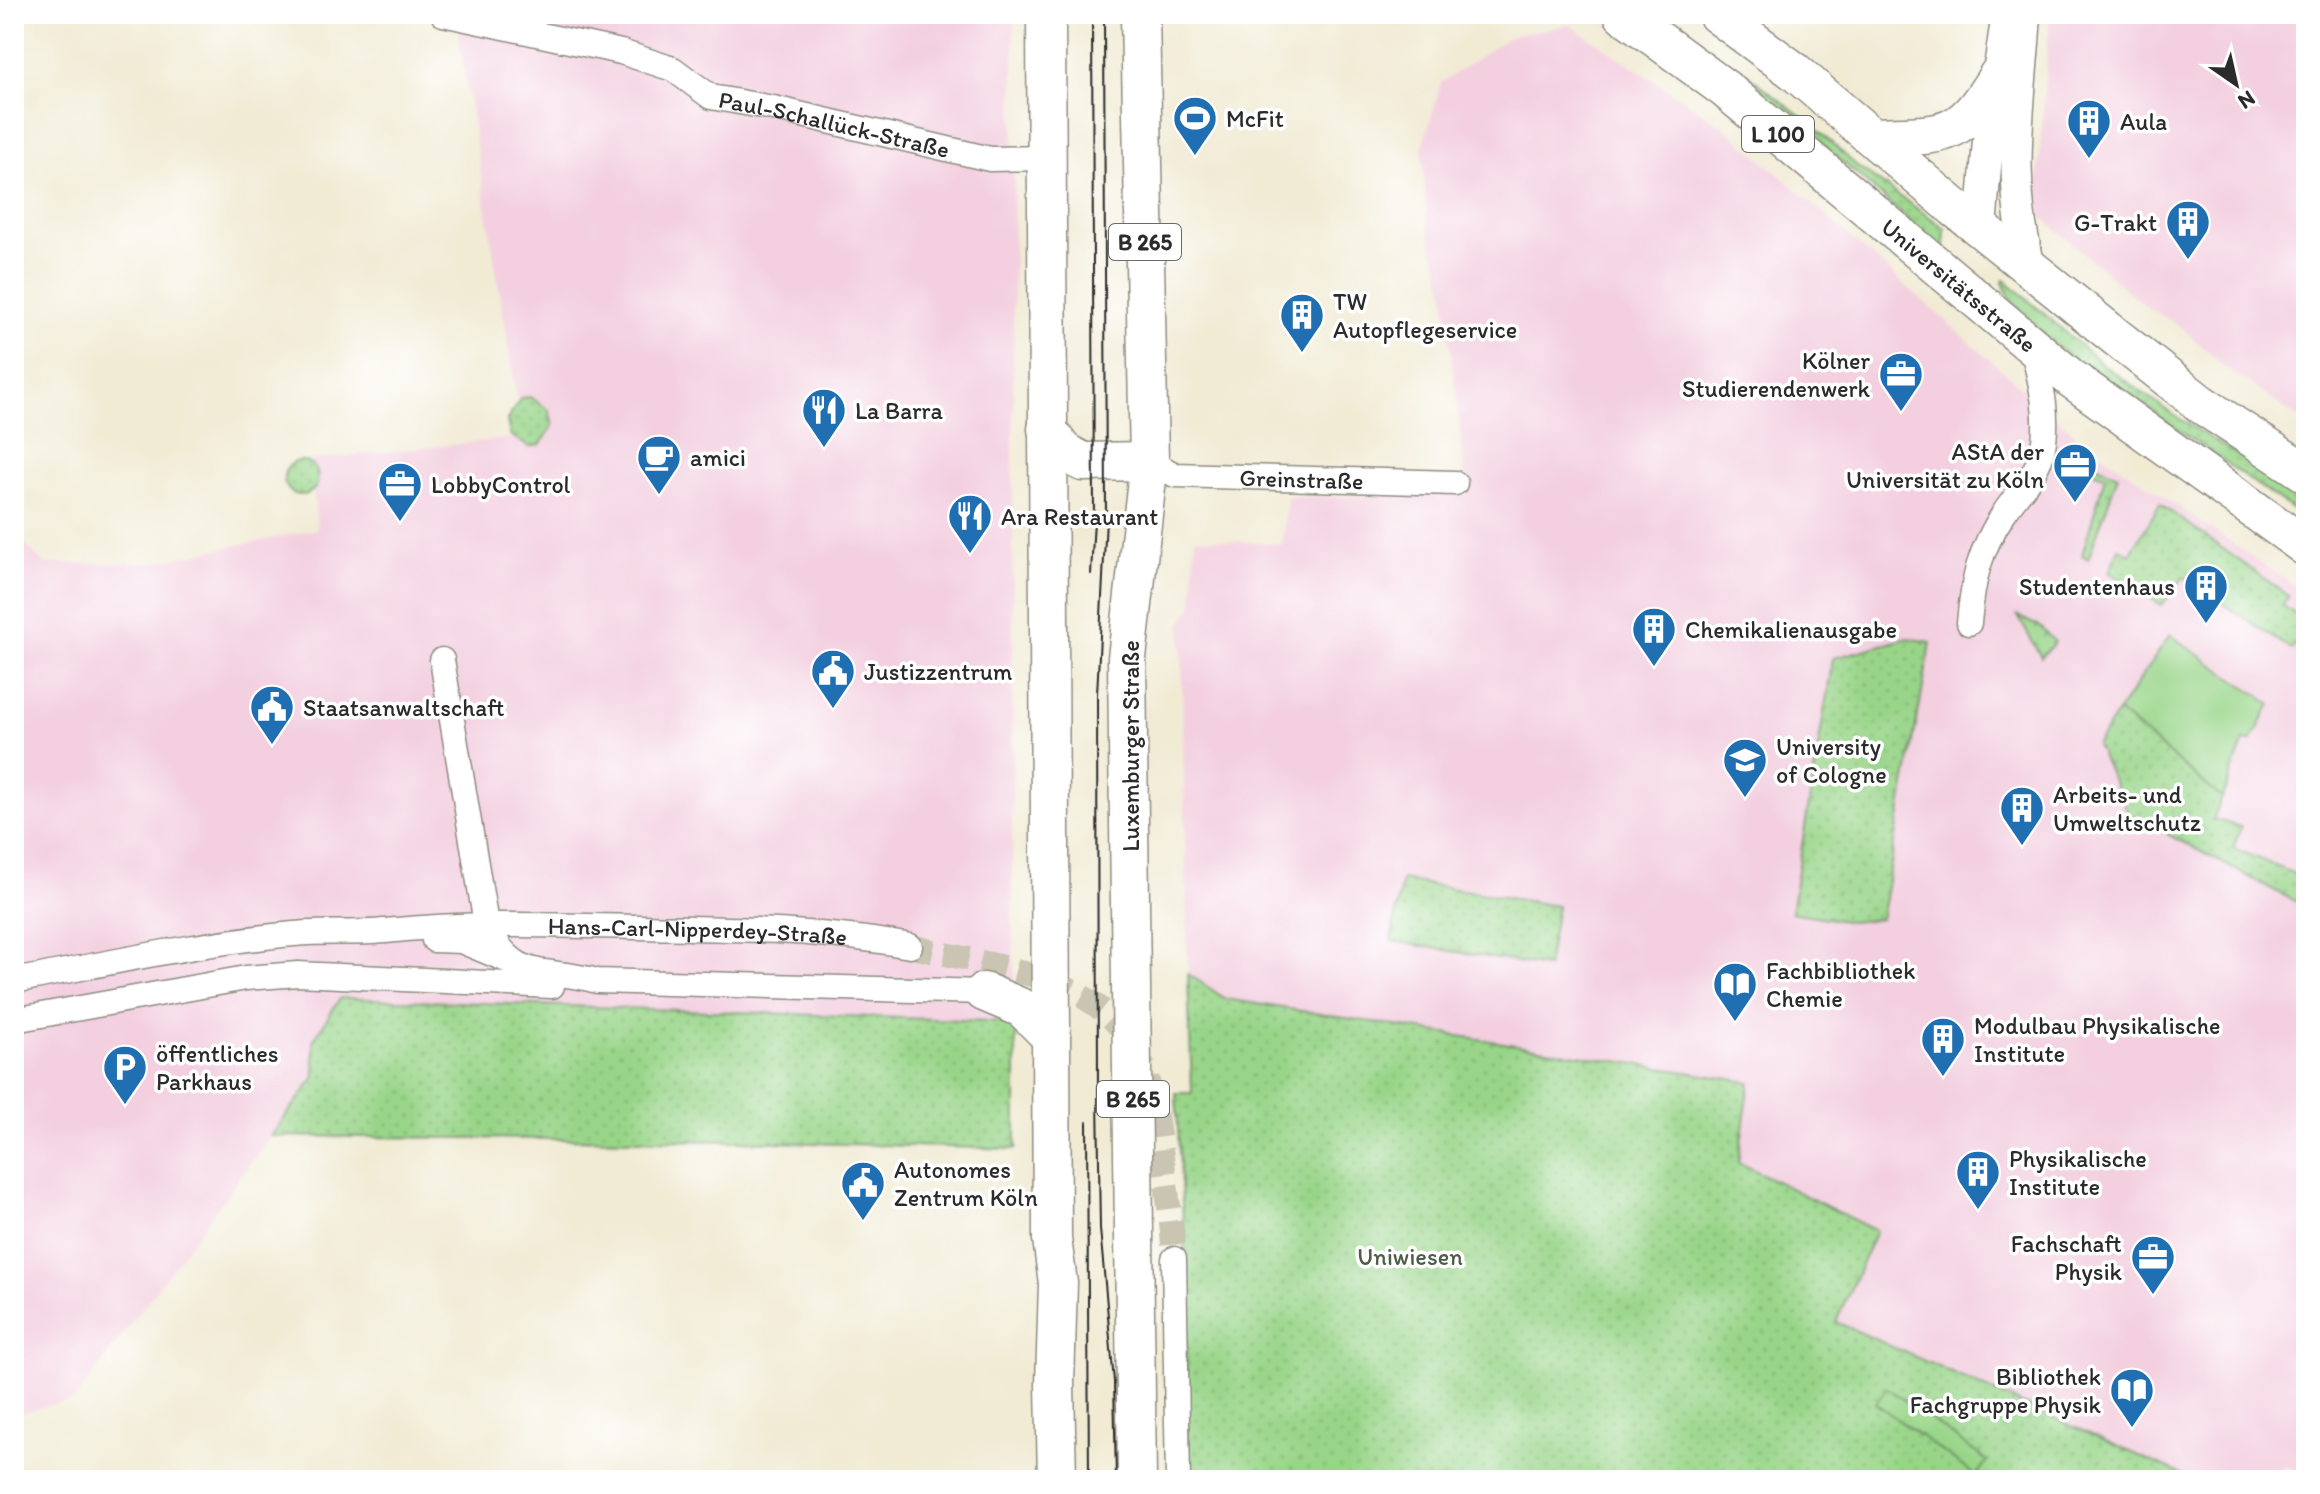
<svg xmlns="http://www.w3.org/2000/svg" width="2320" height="1494" font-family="Itim,sans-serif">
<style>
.built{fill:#f3cfdf}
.grass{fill:url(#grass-dots);stroke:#62805a;stroke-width:2}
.garden{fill:#99d589;stroke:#62805a;stroke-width:2}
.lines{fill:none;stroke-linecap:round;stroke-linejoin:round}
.minor-tunnel{stroke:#c9c5b2;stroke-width:24;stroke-dasharray:24 12;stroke-linecap:butt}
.minor-casing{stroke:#8e8b80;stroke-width:27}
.tertiary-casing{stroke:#8e8b80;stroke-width:33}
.primary-casing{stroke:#8e8b80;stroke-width:41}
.minor{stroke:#fff;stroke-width:24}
.tertiary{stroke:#fff;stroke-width:30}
.primary{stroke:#fff;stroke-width:38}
.tram{stroke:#2b2b2b;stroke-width:2}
.labels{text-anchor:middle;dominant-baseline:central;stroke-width:7;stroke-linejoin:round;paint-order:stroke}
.shield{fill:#fff;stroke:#6b6b6b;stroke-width:2}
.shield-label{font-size:22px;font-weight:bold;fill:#2b2b2b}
.poi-label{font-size:24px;fill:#2b2b2b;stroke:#fff;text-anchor:start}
.street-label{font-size:24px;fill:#2b2b2b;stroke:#fff}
.park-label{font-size:24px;fill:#4c5e47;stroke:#fff}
</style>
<defs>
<pattern id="grass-dots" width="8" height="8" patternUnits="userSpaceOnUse" patternTransform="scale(2)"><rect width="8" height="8" fill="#99d589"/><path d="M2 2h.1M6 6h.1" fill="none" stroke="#84b776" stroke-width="1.8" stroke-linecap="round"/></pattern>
</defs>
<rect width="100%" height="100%" fill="#fff"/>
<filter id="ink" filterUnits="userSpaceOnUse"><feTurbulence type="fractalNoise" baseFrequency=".0125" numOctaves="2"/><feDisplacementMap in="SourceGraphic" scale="16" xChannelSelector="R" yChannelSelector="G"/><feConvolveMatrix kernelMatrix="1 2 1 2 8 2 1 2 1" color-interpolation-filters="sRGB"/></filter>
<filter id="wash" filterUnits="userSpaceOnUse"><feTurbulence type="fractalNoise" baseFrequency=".006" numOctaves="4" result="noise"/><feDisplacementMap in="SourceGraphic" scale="32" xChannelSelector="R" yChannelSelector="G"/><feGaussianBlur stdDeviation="1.8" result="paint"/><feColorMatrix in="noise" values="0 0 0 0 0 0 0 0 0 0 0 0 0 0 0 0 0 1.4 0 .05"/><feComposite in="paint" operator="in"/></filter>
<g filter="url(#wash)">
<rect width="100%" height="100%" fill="#f1ebd4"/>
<path class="built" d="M 455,14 L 1014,14 L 1012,912 L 1016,1022 L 313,1041 L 315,1076 L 74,1400 L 14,1414 L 14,532 L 44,564 L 151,563 L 317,529 L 311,460 L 523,437 Z
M 2050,14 L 2306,14 L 2306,423 L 2225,367 L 2178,325 L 2149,309 L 2044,219 L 2039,211 L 2036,204 Z
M 1569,24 L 1727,129 L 2084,442 L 2306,594 L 2306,1475 L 2283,1465 L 2276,1480 L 2194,1480 L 1835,1322 L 1876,1231 L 1738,1162 L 1750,1082 L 1225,999 L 1188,974 L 1181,624 L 1193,606 L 1195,538 L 1282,544 L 1287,497 L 1467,494 L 1444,287 L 1428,229 L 1422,149 L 1441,83 L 1510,36 Z"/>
<path class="grass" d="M 1740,69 L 1810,123 L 1859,168 L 1945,228 L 1944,251 L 1813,136 L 1750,85 L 1735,76 Z
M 2004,279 L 2101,363 L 2172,414 L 2306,498 L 2306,519 C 2248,479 2191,438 2134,399 C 2092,370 2019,331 2003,282 Z
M 530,397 L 549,410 L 553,426 L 540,445 L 529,447 L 510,435 L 507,420 L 521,398 Z
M 2068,452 L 2118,475 L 2088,559 L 2082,555 L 2105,476 L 2061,463 Z
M284 478a17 17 0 1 1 34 0a17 17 0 1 1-34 0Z
M 2160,504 L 2289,596 L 2282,605 L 2306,622 L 2296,636 L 2300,639 L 2292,650 L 2184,577 L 2162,605 L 2109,572 L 2119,548 L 2130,554 Z
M 2018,616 L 2040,627 L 2055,642 L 2041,657 Z
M 1908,638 L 1931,642 L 1881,919 L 1850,922 L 1791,912 L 1833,658 Z
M 2118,712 L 2222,798 L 2213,819 L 2241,827 L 2233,848 L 2297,875 L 2306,887 L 2306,907 L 2129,814 L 2096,745 Z
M 1402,880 L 1557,906 L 1547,967 L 1391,941 Z
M 1188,974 L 1226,999 L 1750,1082 L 1738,1162 L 1876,1231 L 1836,1322 L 2194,1480 L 1188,1480 L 1185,1257 L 1176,1093 L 1192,1093 Z
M 340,998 L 1016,1022 L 1016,1149 L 740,1141 L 271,1136 L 315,1077 L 313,1041 Z"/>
<path class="garden" d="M 2170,635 L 2271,704 L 2251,742 L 2244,741 L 2222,798 L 2118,712 Z
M 1887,1388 L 1987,1461 L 1976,1476 L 1875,1403 Z"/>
</g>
<g filter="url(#ink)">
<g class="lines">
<path class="minor-tunnel" d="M 910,946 C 965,960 1037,969 1085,998 C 1148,1036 1152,1091 1162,1156 C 1167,1190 1172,1224 1174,1259"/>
<g class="minor-casing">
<g id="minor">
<path id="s1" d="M 443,14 L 621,52 L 673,69 L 711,97 L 773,108 L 990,159 L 1046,158"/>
<path id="s2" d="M 1149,461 L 1175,475 L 1455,483"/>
<path d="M 1969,623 C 1973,579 1979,551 2004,513 C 2016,495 2034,477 2041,456 C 2051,420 2041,383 2032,347"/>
<path d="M 442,660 L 486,924 C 516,985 544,966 597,981 L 984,992"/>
<path d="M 434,940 L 461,941 L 509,961"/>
<path id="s3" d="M 14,981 C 105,964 202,942 294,934 C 325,931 355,934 385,931 C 470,922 554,925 639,927 C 730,929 821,929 910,946"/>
<path d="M 14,1020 L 246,978 L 298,974 L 552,986"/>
<path d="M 1174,1259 L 1178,1480"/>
</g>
</g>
<g class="tertiary-casing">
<path id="tertiary" d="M 2026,14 C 2021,100 2005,185 2031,268
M 1981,228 L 1988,141 L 2007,14"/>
</g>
<g class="primary-casing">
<g id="primary">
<path d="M 1046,14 C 1046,423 1049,831 1052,1239 L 1058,1283 L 1055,1384 L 1057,1480"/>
<path id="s4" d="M 1623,14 L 1725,89 L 2072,379 L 2306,547"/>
<path d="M 1717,14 L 1794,71 L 1955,208 L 2116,337 L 2201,404 L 2306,473"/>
<path d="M 1874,137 C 1947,134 1958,141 1999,74"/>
<path d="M 1047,429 L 1063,451 L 1083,462 L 1149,461"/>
<path d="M 984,992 L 1022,1008 L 1050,1036"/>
<path d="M 1137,1480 L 1127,658 L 1149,461 L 1140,14"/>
</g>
</g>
<use href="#minor" class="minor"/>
<use href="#tertiary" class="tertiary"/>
<use href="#primary" class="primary"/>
<path class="tram" d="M 1104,14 L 1106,519 L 1097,694 L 1098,1095 L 1100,1229 L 1114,1382 L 1116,1480
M 1091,574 L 1094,520 L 1092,14
M 1087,1122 L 1089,1480"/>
</g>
</g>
<defs>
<g id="stadium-pin" transform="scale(2.3)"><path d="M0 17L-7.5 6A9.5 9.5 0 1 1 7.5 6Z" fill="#1f6fb2" stroke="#fff"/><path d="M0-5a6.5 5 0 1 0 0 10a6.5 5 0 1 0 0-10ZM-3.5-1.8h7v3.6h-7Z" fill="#fff"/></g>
<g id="building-pin" transform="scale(2.3)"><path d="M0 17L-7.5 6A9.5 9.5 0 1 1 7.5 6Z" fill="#1f6fb2" stroke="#fff"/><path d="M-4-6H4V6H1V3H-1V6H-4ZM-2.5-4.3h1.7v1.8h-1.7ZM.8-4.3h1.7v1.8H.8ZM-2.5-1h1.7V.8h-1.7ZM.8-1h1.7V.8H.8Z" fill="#fff"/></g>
<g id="office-pin" transform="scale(2.3)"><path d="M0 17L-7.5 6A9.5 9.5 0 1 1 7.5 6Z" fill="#1f6fb2" stroke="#fff"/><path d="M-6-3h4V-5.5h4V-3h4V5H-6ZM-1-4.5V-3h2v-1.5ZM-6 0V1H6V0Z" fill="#fff"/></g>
<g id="restaurant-pin" transform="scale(2.3)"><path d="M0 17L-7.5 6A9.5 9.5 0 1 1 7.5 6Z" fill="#1f6fb2" stroke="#fff"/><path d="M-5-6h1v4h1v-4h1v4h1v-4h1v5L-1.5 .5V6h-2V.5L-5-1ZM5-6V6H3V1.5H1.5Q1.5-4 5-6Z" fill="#fff"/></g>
<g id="cafe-pin" transform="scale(2.3)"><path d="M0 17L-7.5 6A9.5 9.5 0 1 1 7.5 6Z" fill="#1f6fb2" stroke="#fff"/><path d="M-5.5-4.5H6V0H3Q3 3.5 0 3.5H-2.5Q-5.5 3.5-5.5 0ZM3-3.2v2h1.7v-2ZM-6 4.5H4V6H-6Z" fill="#fff"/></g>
<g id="civic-pin" transform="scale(2.3)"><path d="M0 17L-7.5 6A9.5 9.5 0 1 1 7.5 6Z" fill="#1f6fb2" stroke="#fff"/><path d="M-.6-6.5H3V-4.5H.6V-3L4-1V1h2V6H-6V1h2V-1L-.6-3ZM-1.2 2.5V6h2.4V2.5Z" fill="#fff"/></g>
<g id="university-pin" transform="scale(2.3)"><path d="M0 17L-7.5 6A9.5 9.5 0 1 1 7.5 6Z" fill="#1f6fb2" stroke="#fff"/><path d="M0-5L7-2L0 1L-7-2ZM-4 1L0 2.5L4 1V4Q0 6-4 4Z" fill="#fff"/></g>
<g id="library-pin" transform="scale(2.3)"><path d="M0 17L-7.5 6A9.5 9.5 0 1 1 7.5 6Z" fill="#1f6fb2" stroke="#fff"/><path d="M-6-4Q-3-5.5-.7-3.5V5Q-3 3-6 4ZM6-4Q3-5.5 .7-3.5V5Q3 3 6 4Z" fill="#fff"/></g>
<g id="parking-pin" transform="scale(2.3)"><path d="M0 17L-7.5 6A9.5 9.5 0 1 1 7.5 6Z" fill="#1f6fb2" stroke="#fff"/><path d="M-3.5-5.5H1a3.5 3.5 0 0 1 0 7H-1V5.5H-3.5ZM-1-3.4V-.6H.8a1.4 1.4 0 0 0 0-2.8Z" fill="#fff"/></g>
</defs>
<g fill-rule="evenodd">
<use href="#stadium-pin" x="1195" y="118"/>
<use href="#building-pin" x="2089" y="121"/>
<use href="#building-pin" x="2188" y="222"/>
<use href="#building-pin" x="1302" y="315"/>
<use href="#office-pin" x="1901" y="374"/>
<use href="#restaurant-pin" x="824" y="410"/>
<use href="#cafe-pin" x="659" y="457"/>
<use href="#office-pin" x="2075" y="465"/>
<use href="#office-pin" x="400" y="484"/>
<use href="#restaurant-pin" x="970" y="516"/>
<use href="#building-pin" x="2206" y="586"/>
<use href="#building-pin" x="1654" y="629"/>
<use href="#civic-pin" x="833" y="671"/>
<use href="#civic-pin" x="272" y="707"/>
<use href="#university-pin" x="1745" y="760"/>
<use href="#building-pin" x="2022" y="808"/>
<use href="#library-pin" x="1735" y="984"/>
<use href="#building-pin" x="1943" y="1039"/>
<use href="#parking-pin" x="125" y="1067"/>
<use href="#building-pin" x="1978" y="1172"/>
<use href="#civic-pin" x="863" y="1183"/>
<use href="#office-pin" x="2153" y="1257"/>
<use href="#library-pin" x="2132" y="1390"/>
</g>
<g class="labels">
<g class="shield">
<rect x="1742" y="116" width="72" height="36" rx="6"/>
<rect x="1109" y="224" width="72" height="36" rx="6"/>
<rect x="1097" y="1081" width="72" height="36" rx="6"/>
</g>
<g class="shield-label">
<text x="1778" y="134">L 100</text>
<text x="1145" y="242">B 265</text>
<text x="1133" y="1099">B 265</text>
</g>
<g class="poi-label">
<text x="1226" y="118">McFit</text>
<text x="2120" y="121">Aula</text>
<text x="2157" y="222" text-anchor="end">G-Trakt</text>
<text x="1333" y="301">TW<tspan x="1333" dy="28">Autopflegeservice</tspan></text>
<text x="1870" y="360" text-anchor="end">Kölner<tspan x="1870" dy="28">Studierendenwerk</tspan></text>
<text x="855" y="410">La Barra</text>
<text x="2044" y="451" text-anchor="end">AStA der<tspan x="2044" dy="28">Universität zu Köln</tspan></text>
<text x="690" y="457">amici</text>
<text x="431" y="484">LobbyControl</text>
<text x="1001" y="516">Ara Restaurant</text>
<text x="2175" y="586" text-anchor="end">Studentenhaus</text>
<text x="1685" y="629">Chemikalienausgabe</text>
<text x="864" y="671">Justizzentrum</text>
<text x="303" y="707">Staatsanwaltschaft</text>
<text x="1776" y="746">University<tspan x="1776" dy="28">of Cologne</tspan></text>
<text x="2053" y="794">Arbeits- und<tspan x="2053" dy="28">Umweltschutz</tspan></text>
<text x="1766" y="970">Fachbibliothek<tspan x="1766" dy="28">Chemie</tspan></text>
<text x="1974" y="1025">Modulbau Physikalische<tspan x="1974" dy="28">Institute</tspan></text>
<text x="156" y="1053">öffentliches<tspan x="156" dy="28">Parkhaus</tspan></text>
<text x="2009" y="1158">Physikalische<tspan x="2009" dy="28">Institute</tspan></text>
<text x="894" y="1169">Autonomes<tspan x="894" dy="28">Zentrum Köln</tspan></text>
<text x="2122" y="1243" text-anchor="end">Fachschaft<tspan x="2122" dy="28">Physik</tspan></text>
<text x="2101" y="1376" text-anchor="end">Bibliothek<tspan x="2101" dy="28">Fachgruppe Physik</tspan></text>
</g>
<g class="street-label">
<text stroke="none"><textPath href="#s1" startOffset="410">Paul-Schallück-Straße</textPath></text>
<text stroke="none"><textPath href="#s4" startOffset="432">Universitätsstraße</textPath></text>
<text stroke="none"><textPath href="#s2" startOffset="156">Greinstraße</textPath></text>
<text transform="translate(1130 746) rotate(-90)">Luxemburger Straße</text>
<text stroke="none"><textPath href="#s3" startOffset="688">Hans-Carl-Nipperdey-Straße</textPath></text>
</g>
<g class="park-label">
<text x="1410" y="1256">Uniwiesen</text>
</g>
</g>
<rect width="2320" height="1494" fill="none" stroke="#fff" stroke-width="48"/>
<g transform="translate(2236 84) rotate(146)" stroke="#ffffff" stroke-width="6" paint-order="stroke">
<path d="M0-6L14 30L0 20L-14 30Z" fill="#2b2b2b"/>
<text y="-12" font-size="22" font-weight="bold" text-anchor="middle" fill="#2b2b2b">N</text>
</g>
</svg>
